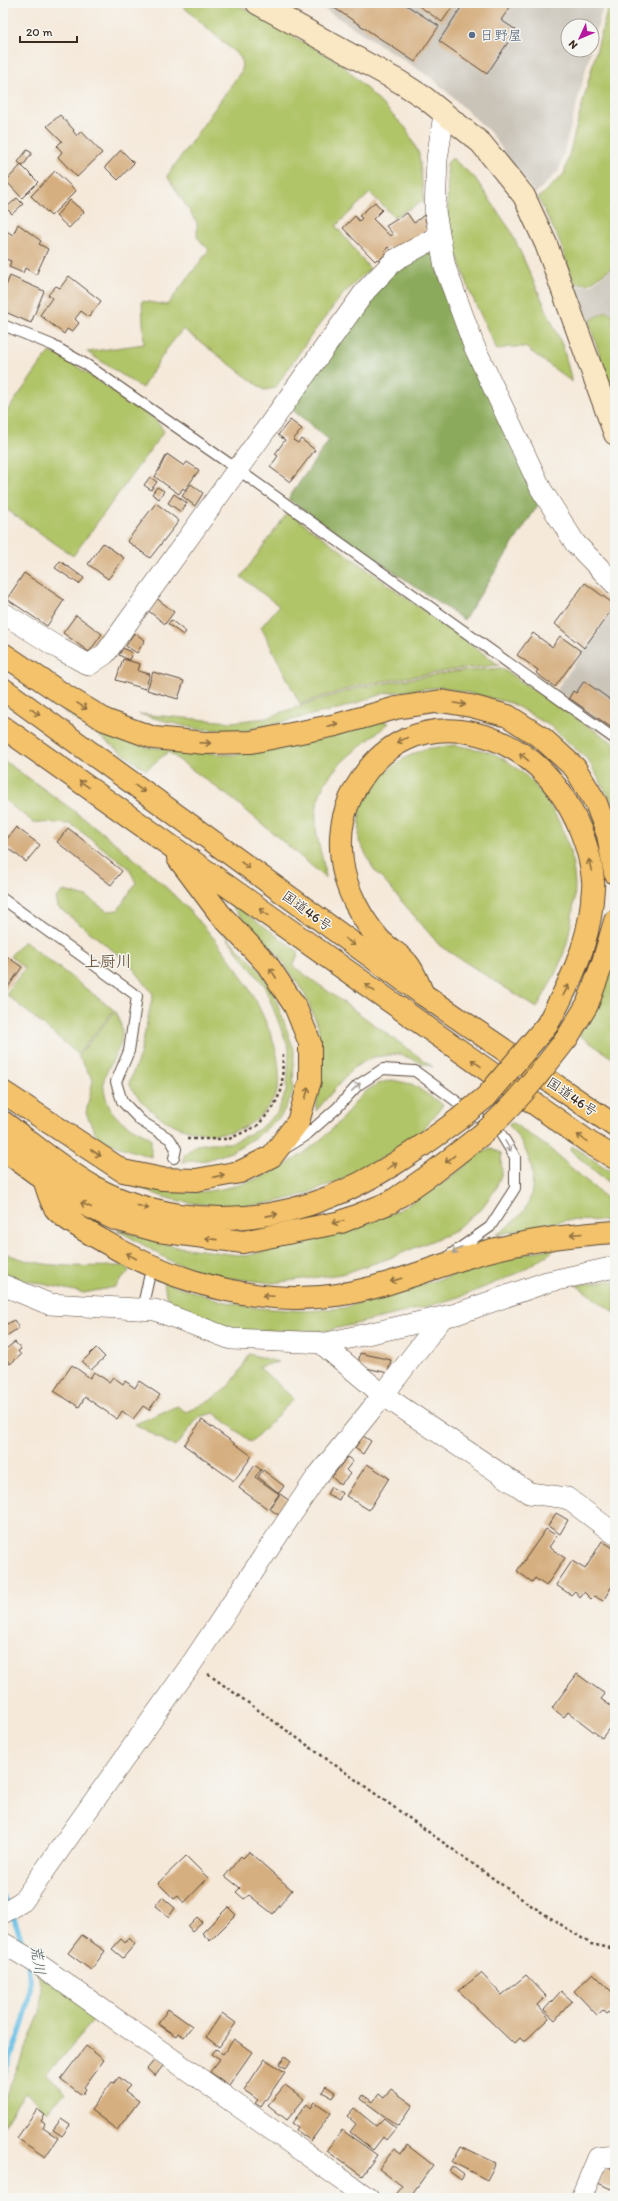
<svg xmlns="http://www.w3.org/2000/svg" width="618" height="2201" font-family="Itim,'Klee One',sans-serif">
<style>
.industrial{fill:#c9c3b8}
.green{fill:#b0c468;stroke:#767743}
.forest{fill:#8caa5c;stroke:#646a3d}
.lines{fill:none;stroke-linecap:round;stroke-linejoin:round}
.stream{stroke:#68c0e6;stroke-width:5.5}
.building{fill:#d5af80}
.lane-casing{stroke:#57473a;stroke-width:12}
.street-casing{stroke:#57473a;stroke-width:22}
.secondary-casing{stroke:#57473a;stroke-width:24}
.highway-casing{stroke:#57473a;stroke-width:24}
.path{stroke:#57473a;stroke-width:2.5;stroke-dasharray:3 3;stroke-linecap:butt}
.lane{stroke:#fff;stroke-width:10}
.street{stroke:#fff;stroke-width:21}
.secondary{stroke:#fae7c3;stroke-width:22}
.highway{stroke:#f3c26a;stroke-width:22}
.highway-bridge-casing{stroke:#57473a;stroke-width:24;stroke-linecap:butt}
.highway-bridge{stroke:#f3c26a;stroke-width:22}
.oneway{stroke:#8e6e40}
.oneway2{stroke:#a79f9a}
.service-dot{fill:#5c6f8a;stroke:#f6f6f2;stroke-width:1.5}
.labels{text-anchor:middle;dominant-baseline:central;stroke-width:3;stroke-linejoin:round;paint-order:stroke}
.service-label{font-size:14px;fill:#4e5e75;stroke:#f6f6f2;text-anchor:start}
.street-label{font-size:14px;fill:#3b2a1e;stroke:#f6f6f2}
.water-label{font-size:15px;font-style:italic;fill:#48575a;stroke:#f6f6f2}
.quarter-label{font-size:16px;font-weight:bold;fill:#715940;stroke:#f6f6f2}
</style>
<rect width="100%" height="100%" fill="#f6f6f2"/>
<filter id="ink" filterUnits="userSpaceOnUse"><feTurbulence type="fractalNoise" baseFrequency=".025" numOctaves="2"/><feDisplacementMap in="SourceGraphic" scale="8" xChannelSelector="R" yChannelSelector="G"/><feConvolveMatrix kernelMatrix="1 2 1 2 8 2 1 2 1" color-interpolation-filters="sRGB"/></filter>
<filter id="wash" filterUnits="userSpaceOnUse"><feTurbulence type="fractalNoise" baseFrequency=".012" numOctaves="4" result="noise"/><feDisplacementMap in="SourceGraphic" scale="16" xChannelSelector="R" yChannelSelector="G"/><feGaussianBlur stdDeviation="0.9" result="paint"/><feColorMatrix in="noise" values="0 0 0 0 0 0 0 0 0 0 0 0 0 0 0 0 0 1.4 0 .05"/><feComposite in="paint" operator="in"/></filter>
<g filter="url(#wash)">
<rect width="100%" height="100%" fill="#f5e9da"/>
<path class="industrial" d="M 315,3 L 604,3 L 592,47 L 592,26 L 568,26 L 568,50 L 591,50 L 559,170 L 535,194 L 490,132 L 433,79 Z
M 615,266 L 615,315 L 607,310 L 592,318 L 590,324 L 575,285 L 590,286 Z
M 615,607 L 615,732 L 556,690 Z"/>
<path class="green" d="M 179,3 L 235,3 L 342,64 L 406,128 L 419,154 L 424,201 L 394,217 L 370,193 L 336,226 L 370,269 L 343,294 L 313,333 L 275,388 L 264,390 L 183,329 L 166,350 L 142,388 L 87,352 L 144,344 L 142,301 L 167,305 L 209,250 L 197,237 L 197,223 L 167,176 L 242,70 L 241,58 Z
M 609,3 L 615,3 L 615,262 L 611,268 L 589,284 L 574,283 L 559,240 L 538,198 L 564,174 Z
M 452,158 L 475,178 L 511,231 L 563,347 L 572,382 L 525,347 L 508,347 L 497,350 L 470,292 L 448,227 L 447,163 Z
M 607,311 L 615,316 L 615,401 L 590,326 L 592,319 Z
M 49,352 L 63,357 L 155,419 L 164,431 L 73,556 L 3,507 L 3,417 Z
M 288,512 L 499,665 L 453,670 L 360,685 L 300,704 L 261,627 L 279,606 L 241,577 Z
M 501,668 L 615,744 L 615,811 L 609,797 L 588,760 L 550,726 L 511,703 L 442,687 L 386,693 L 342,708 L 244,731 L 195,729 L 139,714 L 231,722 L 267,718 L 299,706 L 361,687 L 453,672 Z
M 60,708 L 147,747 L 233,755 L 383,721 L 389,723 C 354,754 312,773 316,826 C 317,843 324,860 326,878 L 235,801 L 168,752 L 146,770 Z
M 455,745 C 467,748 482,749 494,754 C 542,776 573,833 575,885 C 575,900 572,918 569,933 C 565,960 549,985 537,1008 L 440,946 L 373,868 L 359,841 L 360,809 L 380,777 L 401,760 L 424,749 Z
M 3,760 C 98,827 222,914 267,1025 C 275,1043 282,1066 278,1087 C 277,1096 269,1107 262,1114 C 224,1154 151,1128 129,1083 L 140,1055 L 153,994 L 130,964 L 58,907 L 56,898 L 64,891 L 87,897 L 107,911 L 118,910 L 136,883 L 129,868 L 71,824 L 33,822 L 3,799 Z
M 218,893 L 299,952 L 293,966 L 433,1067 L 399,1054 L 373,1057 L 353,1068 L 316,1111 L 322,1060 L 318,1026 L 304,993 L 278,954 Z
M 223,933 L 258,968 L 272,989 L 294,1050 L 293,1093 L 281,1116 L 259,1135 L 231,1152 L 207,1160 L 182,1162 L 185,1154 L 196,1145 L 210,1143 L 230,1143 L 258,1130 L 277,1113 L 287,1089 L 289,1049 L 264,985 Z
M 24,941 L 114,1010 L 78,1054 L 6,994 L 25,968 L 10,956 Z
M 615,953 L 615,1060 L 579,1035 Z
M 115,1011 C 131,1040 116,1050 105,1076 C 101,1085 107,1108 115,1115 C 124,1125 140,1131 151,1138 L 151,1157 L 98,1140 L 86,1113 L 93,1080 L 78,1056 Z
M 392,1080 L 412,1084 L 443,1105 C 436,1114 429,1123 421,1131 C 407,1145 386,1156 368,1166 C 304,1201 252,1214 180,1201 C 162,1198 145,1189 128,1183 C 143,1186 158,1191 173,1192 C 237,1196 296,1168 339,1122 C 358,1101 362,1086 392,1080 Z
M 513,1123 L 549,1148 L 615,1206 L 615,1221 L 568,1220 L 496,1235 C 507,1227 520,1218 527,1206 C 529,1203 530,1198 531,1194 C 537,1167 525,1145 508,1124 Z
M 572,1146 L 615,1174 L 615,1188 L 571,1151 Z
M 491,1149 L 501,1153 L 502,1173 L 495,1190 L 481,1209 L 451,1233 L 390,1258 L 342,1274 L 273,1283 L 219,1277 L 174,1263 L 116,1229 L 172,1246 L 245,1256 L 343,1233 L 399,1210 L 450,1178 L 481,1153 Z
M 557,1247 L 552,1252 L 518,1273 L 468,1294 L 426,1307 L 326,1331 L 233,1330 L 173,1307 L 166,1295 L 164,1282 L 222,1301 L 257,1308 L 307,1311 L 343,1308 L 517,1256 Z
M 3,1252 C 41,1270 85,1266 126,1266 L 129,1271 L 115,1287 L 84,1293 L 19,1279 L 3,1272 Z
M 608,1281 L 615,1281 L 615,1313 L 576,1285 Z
M 249,1354 L 278,1362 L 259,1367 L 294,1399 L 251,1442 L 214,1413 L 199,1417 L 175,1447 L 135,1424 L 177,1406 L 186,1412 C 220,1396 233,1388 249,1354 Z
M 37,1969 L 100,2013 L 47,2074 L 66,2092 L 48,2111 L 25,2092 L 3,2126 L 3,2103 L 40,2013 L 41,1988 Z"/>
<path class="forest" d="M 431,250 L 451,311 L 540,502 L 464,620 L 288,499 L 329,440 L 289,407 L 363,300 L 393,272 Z"/>
<g class="lines">
<path class="stream" d="M 3,1896 L 8,1906
M 12,1913 L 25,1950
M 3,2076 C 17,2040 35,2004 28,1965"/>
</g>
<g id="blocks">
<path class="building" d="M 327,3 L 403,3 L 439,26 L 415,62 Z
M 421,3 L 455,3 L 442,22 L 419,6 Z
M 464,3 L 513,3 L 501,20 L 516,30 L 487,74 L 439,41 Z
M 60,115 L 74,130 L 73,131 L 77,136 L 81,131 L 102,153 L 77,177 L 58,157 L 62,152 L 57,146 L 62,141 L 47,126 Z
M 27,150 L 32,153 L 23,166 L 18,162 Z
M 121,150 L 134,163 L 118,180 L 105,167 Z
M 21,165 L 38,182 L 22,198 L 6,181 Z
M 55,171 L 76,191 L 51,216 L 31,196 Z
M 17,198 L 23,204 L 12,214 L 6,208 Z
M 70,200 L 84,212 L 69,228 L 56,216 Z
M 375,202 L 382,210 L 373,219 L 390,236 L 393,234 L 386,226 L 407,213 L 414,223 L 424,215 L 428,229 L 394,253 L 388,247 L 384,252 L 386,254 L 379,260 L 377,259 L 375,261 L 343,228 L 355,216 L 359,221 L 362,218 L 359,216 Z
M 18,224 L 41,241 L 39,244 L 48,249 L 36,275 L 25,268 L 23,273 L 9,267 L 11,261 L 3,258 L 3,229 L 13,235 Z
M 10,276 L 44,291 L 31,323 L 3,311 L 3,293 Z
M 69,276 L 101,301 L 89,317 L 81,311 L 75,319 L 79,323 L 72,332 L 67,329 L 64,334 L 40,315 L 52,298 L 48,295 L 56,286 L 60,288 Z
M 290,420 L 302,429 L 293,440 L 298,443 L 301,439 L 315,450 L 290,482 L 270,467 L 278,456 L 275,454 L 285,440 L 278,435 Z
M 167,454 L 184,466 L 187,462 L 199,470 L 185,490 L 183,488 L 179,494 L 155,477 Z
M 150,477 L 157,482 L 151,490 L 144,485 Z
M 191,484 L 203,493 L 195,506 L 182,496 Z
M 157,487 L 164,491 L 159,499 L 152,494 Z
M 174,494 L 187,503 L 181,512 L 168,503 Z
M 156,503 L 179,521 L 150,558 L 127,541 Z
M 103,543 L 124,558 L 108,579 L 88,564 Z
M 60,561 L 84,578 L 79,584 L 55,568 Z
M 24,573 L 64,600 L 47,626 L 7,599 Z
M 585,583 L 615,605 L 584,648 L 555,624 Z
M 155,597 L 174,612 L 165,624 L 146,609 Z
M 76,615 L 102,634 L 89,652 L 63,633 Z
M 171,620 L 186,632 L 183,635 L 168,624 Z
M 134,633 L 145,640 L 137,653 L 126,646 Z
M 533,633 L 552,647 L 560,636 L 581,651 L 555,687 L 536,673 L 538,670 L 517,655 Z
M 123,648 L 132,653 L 129,660 L 119,655 Z
M 123,659 L 140,664 L 138,671 L 150,674 L 145,689 L 116,680 Z
M 153,672 L 184,681 L 178,699 L 147,690 Z
M 584,681 L 615,703 L 615,730 L 569,698 L 573,691 L 576,693 Z
M 16,827 L 40,845 L 26,862 L 3,844 Z
M 68,828 L 122,871 L 111,885 L 57,842 Z
M 3,954 L 22,967 L 3,994 Z
M 3,1319 L 7,1324 L 14,1320 L 19,1328 L 3,1338 Z
M 15,1342 L 21,1349 L 18,1351 L 21,1355 L 10,1364 L 3,1355 L 3,1351 Z
M 96,1348 L 105,1357 L 91,1370 L 82,1362 Z
M 360,1353 L 391,1360 L 388,1373 L 358,1366 Z
M 72,1365 L 90,1378 L 94,1372 L 109,1382 L 113,1377 L 123,1384 L 125,1381 L 135,1388 L 139,1381 L 160,1395 L 149,1410 L 143,1406 L 133,1419 L 122,1411 L 117,1419 L 85,1397 L 79,1407 L 54,1391 Z
M 202,1420 L 252,1456 L 234,1481 L 184,1445 Z
M 363,1436 L 371,1441 L 363,1454 L 355,1448 Z
M 347,1457 L 353,1461 L 346,1470 L 350,1474 L 340,1485 L 332,1477 Z
M 367,1464 L 389,1478 L 369,1510 L 346,1496 Z
M 255,1465 L 261,1470 L 255,1477 L 279,1494 L 268,1509 L 239,1488 Z
M 263,1470 L 284,1486 L 279,1493 L 258,1477 Z
M 331,1487 L 342,1493 L 339,1500 L 327,1494 Z
M 280,1494 L 290,1501 L 280,1516 L 270,1509 Z
M 556,1513 L 568,1520 L 560,1534 L 548,1526 Z
M 546,1529 L 557,1536 L 549,1547 L 565,1558 L 546,1586 L 535,1578 L 532,1582 L 517,1571 Z
M 602,1541 L 615,1549 L 615,1581 L 603,1601 L 594,1596 L 591,1599 L 584,1592 L 580,1597 L 575,1591 L 571,1595 L 556,1585 L 572,1561 L 585,1569 Z
M 577,1674 L 605,1694 L 601,1699 L 615,1709 L 615,1720 L 602,1738 L 568,1712 L 564,1717 L 552,1708 Z
M 249,1852 L 292,1890 L 273,1914 L 249,1895 L 244,1899 L 236,1892 L 240,1888 L 225,1876 L 241,1856 L 243,1858 Z
M 186,1856 L 208,1878 L 184,1903 L 178,1896 L 174,1899 L 158,1883 Z
M 162,1897 L 175,1908 L 169,1917 L 155,1906 Z
M 228,1907 L 236,1915 L 210,1941 L 202,1933 Z
M 197,1917 L 202,1922 L 192,1931 L 188,1926 Z
M 82,1935 L 105,1951 L 91,1970 L 68,1953 Z
M 129,1938 L 135,1944 L 123,1958 L 112,1949 L 121,1939 L 125,1943 Z
M 481,1973 L 502,1995 L 526,1975 L 546,1996 L 537,2005 L 549,2018 L 524,2042 L 520,2038 L 514,2044 L 459,1991 Z
M 593,1973 L 615,1995 L 613,1999 L 615,2007 L 607,2014 L 603,2010 L 597,2015 L 574,1991 Z
M 561,1991 L 572,2001 L 555,2020 L 544,2010 Z
M 168,2009 L 192,2026 L 184,2037 L 178,2033 L 176,2036 L 158,2024 Z
M 222,2013 L 236,2023 L 219,2047 L 206,2037 Z
M 234,2039 L 252,2052 L 229,2085 L 210,2072 L 220,2059 L 212,2054 L 216,2049 L 223,2054 Z
M 86,2046 L 104,2060 L 84,2087 L 86,2089 L 82,2095 L 61,2079 Z
M 285,2056 L 291,2061 L 286,2068 L 279,2064 Z
M 157,2057 L 165,2063 L 155,2076 L 147,2069 Z
M 265,2059 L 285,2072 L 261,2107 L 255,2103 L 258,2100 L 244,2090 Z
M 119,2077 L 130,2086 L 125,2091 L 139,2101 L 117,2130 L 91,2110 L 112,2082 L 114,2083 Z
M 285,2085 L 304,2099 L 287,2120 L 268,2105 Z
M 326,2086 L 336,2093 L 333,2098 L 322,2092 Z
M 391,2089 L 413,2105 L 398,2126 L 361,2099 L 363,2095 L 373,2102 L 379,2094 L 384,2098 Z
M 315,2102 L 331,2113 L 311,2141 L 296,2130 L 298,2127 L 292,2123 L 307,2104 L 311,2108 Z
M 354,2108 L 376,2126 L 384,2118 L 396,2128 L 386,2140 L 383,2137 L 373,2150 L 350,2132 L 356,2124 L 347,2116 Z
M 37,2109 L 45,2115 L 41,2121 L 45,2124 L 43,2128 L 58,2138 L 45,2157 L 17,2138 Z
M 61,2119 L 70,2125 L 62,2136 L 53,2130 Z
M 342,2130 L 377,2155 L 362,2176 L 327,2151 Z
M 407,2145 L 433,2165 L 409,2198 L 392,2198 L 402,2186 L 379,2169 L 394,2149 L 401,2154 Z
M 461,2146 L 496,2163 L 487,2180 L 452,2162 Z
M 452,2166 L 464,2175 L 461,2180 L 449,2171 Z
M 606,2166 L 615,2170 L 615,2181 L 611,2189 L 598,2183 Z"/>
</g>
</g>
<g filter="url(#ink)">
<use href="#blocks" fill-opacity="0" stroke="#57473a" stroke-width="1"/>
<g class="lines">
<g class="lane-casing">
<path id="lane" d="M 3,325 L 52,345 L 87,365 L 237,469 L 615,739
M 3,899 L 137,996 L 129,1051 L 116,1082 L 122,1101 L 141,1121 L 170,1139 L 176,1149 L 174,1158
M 286,1148 L 304,1137 L 337,1108 L 358,1085 L 383,1069 L 415,1071 L 501,1134 L 515,1157 L 515,1188 L 490,1227 L 450,1255
M 142,1309 L 149,1278"/>
</g>
<g class="street-casing">
<path id="street" d="M 444,115 L 437,159 L 435,211 L 445,267 L 474,346 L 541,489 L 575,543 L 615,584
M 3,613 L 60,649 L 89,665 L 105,654 L 366,290 L 395,260 L 439,236
M 3,1285 L 49,1304 L 155,1310 L 231,1339 L 327,1343 L 456,1314 L 547,1282 L 615,1267
M 321,1343 L 383,1395 L 442,1318
M 3,1913 L 23,1901 L 192,1663 L 316,1478 L 383,1395 L 529,1493 L 567,1498 L 615,1534
M 3,1943 L 38,1964 L 368,2198
M 581,2198 L 598,2158 L 615,2156"/>
</g>
<g class="secondary-casing">
<path id="secondary" d="M 257,3 L 400,82 L 425,98 L 481,143 L 524,196 L 546,244 L 615,434"/>
</g>
<g class="highway-casing">
<path id="highway" d="M 3,654 L 61,693 L 105,720 L 154,738 L 205,743 L 251,742 L 336,725 L 396,708 L 441,701 L 471,706 L 508,716 L 542,738 L 575,768 L 596,803 L 608,835 L 615,873
M 3,689 L 424,995 L 615,1126
M 3,727 C 199,864 393,1005 590,1143 L 615,1158
M 422,992 C 418,983 414,971 407,963 C 400,954 387,948 379,939 C 361,918 345,889 342,861 C 338,829 344,804 362,778 C 411,704 509,723 557,788 C 576,814 590,847 593,880 C 594,886 592,894 592,901 C 588,947 569,985 547,1025
M 567,1038 L 587,1005 L 603,962 L 615,921
M 3,1092 L 123,1171 L 162,1179 L 196,1180 L 240,1172 L 272,1156 L 298,1122 L 310,1081 L 310,1043 L 295,1006 L 267,964 L 220,914 L 178,858
M 3,1122 C 33,1144 62,1169 94,1187 C 120,1202 150,1210 180,1215 C 291,1231 373,1184 459,1119
M 3,1149 L 64,1194 L 115,1219 L 158,1231 L 243,1242 L 341,1222 L 391,1202 L 431,1174 L 481,1135
M 44,1179 C 47,1188 50,1200 55,1208 C 63,1220 109,1244 123,1252 C 185,1285 266,1306 337,1295 C 384,1288 429,1269 474,1255 C 521,1241 566,1235 615,1232"/>
</g>
<path class="path" d="M 187,1139 L 229,1139 L 257,1126 L 273,1108 L 282,1089 L 283,1051
M 208,1674 L 529,1904 L 591,1944 L 615,1949"/>
<use href="#lane" class="lane"/>
<use href="#street" class="street"/>
<use href="#secondary" class="secondary"/>
<use href="#highway" class="highway"/>
<g class="highway-bridge-casing">
<path id="highway-bridge" d="M 459,1119 L 487,1096 L 547,1025
M 481,1135 C 514,1106 540,1073 567,1038"/>
</g>
<use href="#highway-bridge" class="highway-bridge"/>
</g>
<defs><path id="oneway-shaft" d="M-6 0H5M1.5-3L5.5 0L1.5 3" fill="none" stroke-width="1.6" stroke-linecap="round" stroke-linejoin="round"/></defs>
<g class="oneway">
<use href="#oneway-shaft" transform="translate(460 704) rotate(9)"/>
<use href="#oneway-shaft" transform="translate(82 706) rotate(31)"/>
<use href="#oneway-shaft" transform="translate(35 712) rotate(36)"/>
<use href="#oneway-shaft" transform="translate(333 725) rotate(-13)"/>
<use href="#oneway-shaft" transform="translate(402 740) rotate(155)"/>
<use href="#oneway-shaft" transform="translate(205 743) rotate(2)"/>
<use href="#oneway-shaft" transform="translate(524 757) rotate(-141)"/>
<use href="#oneway-shaft" transform="translate(84 784) rotate(-145)"/>
<use href="#oneway-shaft" transform="translate(140 789) rotate(36)"/>
<use href="#oneway-shaft" transform="translate(245 865) rotate(36)"/>
<use href="#oneway-shaft" transform="translate(590 865) rotate(-103)"/>
<use href="#oneway-shaft" transform="translate(264 912) rotate(-144)"/>
<use href="#oneway-shaft" transform="translate(350 942) rotate(36)"/>
<use href="#oneway-shaft" transform="translate(273 973) rotate(-124)"/>
<use href="#oneway-shaft" transform="translate(370 988) rotate(-144)"/>
<use href="#oneway-shaft" transform="translate(566 990) rotate(-63)"/>
<use href="#oneway-shaft" transform="translate(476 1063) rotate(-145)"/>
<use href="#oneway-shaft" transform="translate(307 1093) rotate(-74)"/>
<use href="#oneway-shaft" transform="translate(582 1138) rotate(-145)"/>
<use href="#oneway-shaft" transform="translate(96 1153) rotate(33)"/>
<use href="#oneway-shaft" transform="translate(450 1159) rotate(142)"/>
<use href="#oneway-shaft" transform="translate(392 1166) rotate(-31)"/>
<use href="#oneway-shaft" transform="translate(219 1176) rotate(-11)"/>
<use href="#oneway-shaft" transform="translate(86 1205) rotate(-155)"/>
<use href="#oneway-shaft" transform="translate(143 1207) rotate(16)"/>
<use href="#oneway-shaft" transform="translate(272 1215) rotate(-11)"/>
<use href="#oneway-shaft" transform="translate(338 1222) rotate(165)"/>
<use href="#oneway-shaft" transform="translate(576 1234) rotate(175)"/>
<use href="#oneway-shaft" transform="translate(211 1239) rotate(-174)"/>
<use href="#oneway-shaft" transform="translate(131 1256) rotate(-152)"/>
<use href="#oneway-shaft" transform="translate(396 1280) rotate(164)"/>
<use href="#oneway-shaft" transform="translate(268 1296) rotate(-177)"/>
</g>
<g class="oneway2">
<use href="#oneway-shaft" transform="translate(356 1087) rotate(-44)"/>
<use href="#oneway-shaft" transform="translate(508 1146) rotate(60)"/>
<use href="#oneway-shaft" transform="translate(457 1250) rotate(145)"/>
</g>
</g>
<circle class="service-dot" cx="472" cy="35" r="4"/>
<g class="labels">
<g class="service-label">
<text x="480" y="35">日野屋</text>
</g>
<g class="street-label">
<text transform="translate(307 911) rotate(36)">国道46号</text>
<text transform="translate(572 1097) rotate(34)">国道46号</text>
</g>
<g class="water-label">
<text transform="translate(38 1960) rotate(82)">荒川</text>
</g>
<g class="quarter-label">
<text x="108" y="961">上厨川</text>
</g>
</g>
<rect width="618" height="2201" fill="none" stroke="#f6f6f2" stroke-width="16"/>
<g transform="translate(580 38) rotate(226)"><circle r="19" fill="#f6f6f2" stroke="#aba49d"/>
<path d="M0-3L7 15L0 10L-7 15Z" fill="#b5179e"/>
<text y="-6" font-size="11" font-weight="bold" text-anchor="middle" fill="#3b2a1e">N</text>
</g>
<path d="M20 36v6h57v-6" fill="none" stroke="#3b2a1e" stroke-width="2"/>
<text x="26" y="36" font-size="12" fill="#3b2a1e" stroke="#f6f6f2" stroke-width="3" paint-order="stroke">20 m</text>
</svg>
